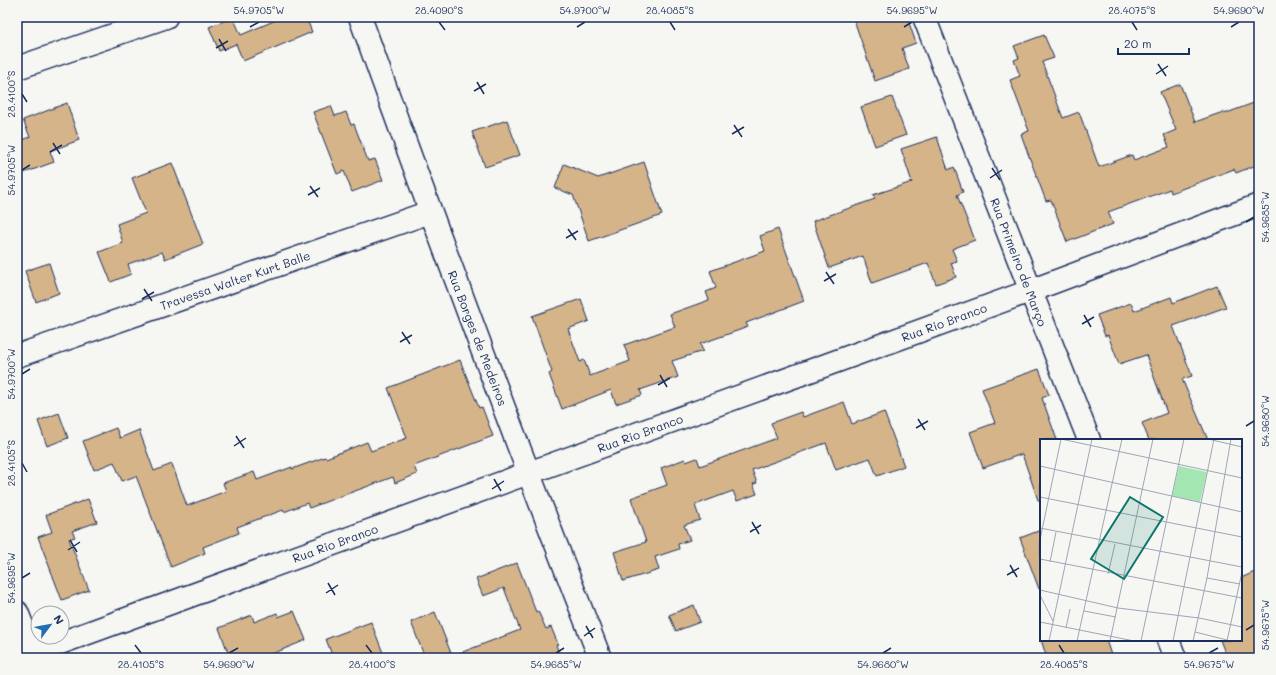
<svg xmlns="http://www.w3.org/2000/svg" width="1276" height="675" font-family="Mali,sans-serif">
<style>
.building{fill:#d6b489;stroke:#1b2f5e}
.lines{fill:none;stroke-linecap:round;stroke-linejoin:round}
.street-casing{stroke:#1b2f5e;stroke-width:25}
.street{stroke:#f6f6f2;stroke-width:22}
.ticks{fill:none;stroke:#1b2f5e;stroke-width:1.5}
.labels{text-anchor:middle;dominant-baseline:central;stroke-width:4;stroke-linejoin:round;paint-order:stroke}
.street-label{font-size:12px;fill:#1b2f5e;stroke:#f6f6f2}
.inset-road{fill:none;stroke:#9ea6b7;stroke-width:1}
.view{fill:#0f766e;fill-opacity:0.15;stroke:#0f766e;stroke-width:2}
.inset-edge{fill:none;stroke:#1b2f5e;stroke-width:2}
.neatline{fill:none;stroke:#1b2f5e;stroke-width:1.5}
.ticks-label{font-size:10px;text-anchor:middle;fill:#1b2f5e}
</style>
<rect width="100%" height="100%" fill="#f6f6f2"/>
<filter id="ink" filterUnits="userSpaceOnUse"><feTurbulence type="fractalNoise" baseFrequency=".025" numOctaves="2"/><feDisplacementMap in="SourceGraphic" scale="8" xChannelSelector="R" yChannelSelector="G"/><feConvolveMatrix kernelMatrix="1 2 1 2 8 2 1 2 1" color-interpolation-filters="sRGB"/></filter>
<g filter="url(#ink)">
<path class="building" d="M 233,17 L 241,35 L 283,17 L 306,17 L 312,32 L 243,61 L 236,44 L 219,51 L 209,27 Z
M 853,17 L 907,17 L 916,43 L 902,48 L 909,69 L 875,81 Z
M 1044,35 L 1054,58 L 1042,62 L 1063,118 L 1079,112 L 1099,167 L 1132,155 L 1134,160 L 1169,147 L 1164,135 L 1176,130 L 1160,92 L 1180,84 L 1195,122 L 1223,112 L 1224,114 L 1259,101 L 1259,164 L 1236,173 L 1234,169 L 1171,193 L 1170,189 L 1108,212 L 1113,224 L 1067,242 L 1051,200 L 1046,201 L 1030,159 L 1021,134 L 1029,131 L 1010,80 L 1020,76 L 1014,60 L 1019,58 L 1014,46 Z
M 892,97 L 906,135 L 875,146 L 861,107 Z
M 67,103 L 79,140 L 50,151 L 54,162 L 21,174 L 17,163 L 17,142 L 30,137 L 23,120 Z
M 331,106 L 335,116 L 346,112 L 351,125 L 354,124 L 368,161 L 375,159 L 383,180 L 352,192 L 344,171 L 337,174 L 313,112 Z
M 507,120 L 520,155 L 485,167 L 472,132 Z
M 937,137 L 948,170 L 954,167 L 963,192 L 957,195 L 975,240 L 952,249 L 957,261 L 951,263 L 956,277 L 936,284 L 928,263 L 872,283 L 863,256 L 829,268 L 813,221 L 875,199 L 873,195 L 912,182 L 901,149 Z
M 644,162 L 662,215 L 589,241 L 573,195 L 555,188 L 564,164 L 598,178 Z
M 172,163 L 203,244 L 165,259 L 162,252 L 128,264 L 131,274 L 111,282 L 99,252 L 123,243 L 117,224 L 146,213 L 132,178 Z
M 778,229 L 804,301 L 746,323 L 748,327 L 700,344 L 703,351 L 672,361 L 678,377 L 640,390 L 642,395 L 616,404 L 611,390 L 562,409 L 549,374 L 552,372 L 532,316 L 581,299 L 589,321 L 568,329 L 580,362 L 584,360 L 590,376 L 630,361 L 624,345 L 675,327 L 670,314 L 709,300 L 706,292 L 716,288 L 710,271 L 765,251 L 760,236 Z
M 49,263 L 59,293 L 36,302 L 25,271 Z
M 1217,286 L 1226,307 L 1173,326 L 1192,376 L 1182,379 L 1208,440 L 1149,440 L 1142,423 L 1167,413 L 1146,355 L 1119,364 L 1108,335 L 1105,336 L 1097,315 L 1131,303 L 1134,311 L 1171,297 L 1173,303 Z
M 460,360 L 479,408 L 482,407 L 493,436 L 414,466 L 417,474 L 395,483 L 393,477 L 309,508 L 307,503 L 284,512 L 283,510 L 237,527 L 239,533 L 203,547 L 205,553 L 171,567 L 136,476 L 122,481 L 114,462 L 94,470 L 83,441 L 116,428 L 120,438 L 139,430 L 154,471 L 172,464 L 187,506 L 226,491 L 223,483 L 254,472 L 257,480 L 292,467 L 292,469 L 325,457 L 326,458 L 367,442 L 371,451 L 407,438 L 388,388 Z
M 1039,369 L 1049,395 L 1042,398 L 1057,440 L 1041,440 L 1041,500 L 1038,500 L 1022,454 L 983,468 L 970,432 L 995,423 L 982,389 Z
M 844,402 L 852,424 L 884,412 L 904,466 L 877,476 L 870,458 L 836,470 L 826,443 L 752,470 L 757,483 L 753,484 L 757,494 L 737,501 L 733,491 L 695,505 L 700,520 L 684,525 L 690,540 L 678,544 L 679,549 L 655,557 L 659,570 L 623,581 L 614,552 L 646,542 L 631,498 L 667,485 L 661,468 L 685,459 L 686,462 L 697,458 L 700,466 L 777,438 L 771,423 L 801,412 L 803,417 Z
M 59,413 L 68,438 L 47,446 L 38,421 Z
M 88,499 L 97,522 L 72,531 L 75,537 L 69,539 L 89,590 L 62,600 L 38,537 L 52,532 L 46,515 Z
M 1041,530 L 1041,588 L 1039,589 L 1020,538 Z
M 517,563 L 536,612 L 538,611 L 546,629 L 551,627 L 558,644 L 556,645 L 561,658 L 425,658 L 411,622 L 435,612 L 452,656 L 520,630 L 504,588 L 483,596 L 476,579 Z
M 1259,570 L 1259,658 L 1227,658 L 1220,640 L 1241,640 L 1241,578 Z
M 694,605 L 700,622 L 676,631 L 669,615 Z
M 294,611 L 306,640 L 262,658 L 230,658 L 219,628 L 252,615 L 254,622 L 277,613 L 278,617 Z
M 371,622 L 385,658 L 333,658 L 326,639 Z
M 1041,640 L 1106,640 L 1112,658 L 1047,658 Z"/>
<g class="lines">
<g class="street-casing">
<path id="street" d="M 360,17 C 437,232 517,445 600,658
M 924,17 L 1089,440
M 17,68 L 166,17
M 17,356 L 430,212
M 17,612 L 35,658
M 1168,640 L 1175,658
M 19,658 L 1030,291 L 1259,205"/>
</g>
<use href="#street" class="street"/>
</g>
</g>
<path class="ticks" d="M 439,22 L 445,30M 670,22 L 675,30M 1132,22 L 1137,30M 250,27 L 259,22M 577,27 L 585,22M 904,27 L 912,22M 1231,27 L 1239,22M 219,39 L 226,51M 216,48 L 228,41M 1158,64 L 1166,76M 1156,74 L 1168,66M 477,82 L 484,94M 474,91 L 486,84M 22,94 L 27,102M 734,125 L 742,137M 732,134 L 744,127M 53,143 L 60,154M 50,152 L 62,145M 992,168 L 1000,180M 22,170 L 30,165M 990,178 L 1002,170M 310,186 L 318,197M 308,195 L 320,188M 1246,222 L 1254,217M 568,229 L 576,240M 566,238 L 578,231M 826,272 L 834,284M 824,281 L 836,274M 144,289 L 152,301M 142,299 L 154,292M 1084,315 L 1091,327M 1082,324 L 1094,317M 402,332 L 410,344M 400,342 L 412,335M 22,374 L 30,369M 660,375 L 667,387M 658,385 L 670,378M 918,419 L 925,430M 1246,426 L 1254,421M 916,428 L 928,421M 236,436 L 244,448M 234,446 L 246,438M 22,463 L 27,472M 494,479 L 501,491M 492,489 L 504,481M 752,522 L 759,534M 750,532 L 761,525M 70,540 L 77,552M 68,550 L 80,542M 1010,565 L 1017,577M 1007,575 L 1019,568M 22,578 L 30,573M 328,583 L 335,595M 326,593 L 338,585M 586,626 L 593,638M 1246,630 L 1254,625M 584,636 L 595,628M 135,645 L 141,653M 366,645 L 372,653M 1059,645 L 1064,653M 229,653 L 238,648M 556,653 L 564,648M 883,653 L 891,648M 1209,653 L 1218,648"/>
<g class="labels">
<g class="street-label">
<text transform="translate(1019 262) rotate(69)">Rua Primeiro de Março</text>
<text transform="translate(235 280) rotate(-19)">Travessa Walter Kurt Balle</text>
<text transform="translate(944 322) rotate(-20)">Rua Rio Branco</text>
<text transform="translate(478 338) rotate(69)">Rua Borges de Medeiros</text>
<text transform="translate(640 433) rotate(-20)">Rua Rio Branco</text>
<text transform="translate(335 543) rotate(-20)">Rua Rio Branco</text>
</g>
</g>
<g transform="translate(1040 439)">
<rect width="202" height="202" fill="#f6f6f2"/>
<path d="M 139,27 L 167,33 L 160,63 L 132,57 Z" fill="#a3e6b1"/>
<path class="inset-road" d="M 21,0 L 202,39M 168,0 L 202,8M 0,27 L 202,73M 0,58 L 202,98M 0,89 L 202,128M 0,101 L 21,0M 0,120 L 202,159M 10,123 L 16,93M 68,135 L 75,105M 167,139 L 200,145M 0,151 L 78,169 L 159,179 L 202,188M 0,156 L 13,182M 44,172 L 76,178M 0,183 L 94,202M 26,189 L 30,170M 155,193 L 187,201M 9,202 L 52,0M 37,202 L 82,0M 70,202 L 113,0M 101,202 L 144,0M 133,202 L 174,0M 153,202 L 167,139 L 191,0M 187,202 L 202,133"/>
<path class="view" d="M 90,58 L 123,78 L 84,140 L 51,120 Z"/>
<rect width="202" height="202" class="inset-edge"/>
</g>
<rect width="1276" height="675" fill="none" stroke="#f6f6f2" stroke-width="44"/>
<g transform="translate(50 625) rotate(58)"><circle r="19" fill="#f6f6f2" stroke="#9ea6b7"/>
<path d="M0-3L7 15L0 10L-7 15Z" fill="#1f6fb2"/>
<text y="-6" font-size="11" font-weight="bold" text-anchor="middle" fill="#1b2f5e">N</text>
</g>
<path d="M1118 48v6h71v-6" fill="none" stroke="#1b2f5e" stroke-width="2"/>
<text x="1124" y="48" font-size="12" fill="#1b2f5e" stroke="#f6f6f2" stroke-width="3" paint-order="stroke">20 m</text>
<rect x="22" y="22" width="1232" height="631" class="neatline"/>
<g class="ticks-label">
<text x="259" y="14">54.9705°W</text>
<text x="439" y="14">28.4090°S</text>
<text x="585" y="14">54.9700°W</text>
<text x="670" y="14">28.4085°S</text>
<text x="912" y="14">54.9695°W</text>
<text x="1132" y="14">28.4075°S</text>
<text x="1239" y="14">54.9690°W</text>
<text transform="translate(11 94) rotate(-90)" y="4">28.4100°S</text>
<text transform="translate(11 170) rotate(-90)" y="4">54.9705°W</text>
<text transform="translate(1265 217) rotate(-90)" y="4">54.9685°W</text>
<text transform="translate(11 374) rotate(-90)" y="4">54.9700°W</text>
<text transform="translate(1265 421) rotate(-90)" y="4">54.9680°W</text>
<text transform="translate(11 463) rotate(-90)" y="4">28.4105°S</text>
<text transform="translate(11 578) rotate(-90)" y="4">54.9695°W</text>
<text transform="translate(1265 625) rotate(-90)" y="4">54.9675°W</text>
<text x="141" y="668">28.4105°S</text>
<text x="229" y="668">54.9690°W</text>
<text x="372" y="668">28.4100°S</text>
<text x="556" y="668">54.9685°W</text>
<text x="883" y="668">54.9680°W</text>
<text x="1064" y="668">28.4085°S</text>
<text x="1209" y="668">54.9675°W</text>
</g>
</svg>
